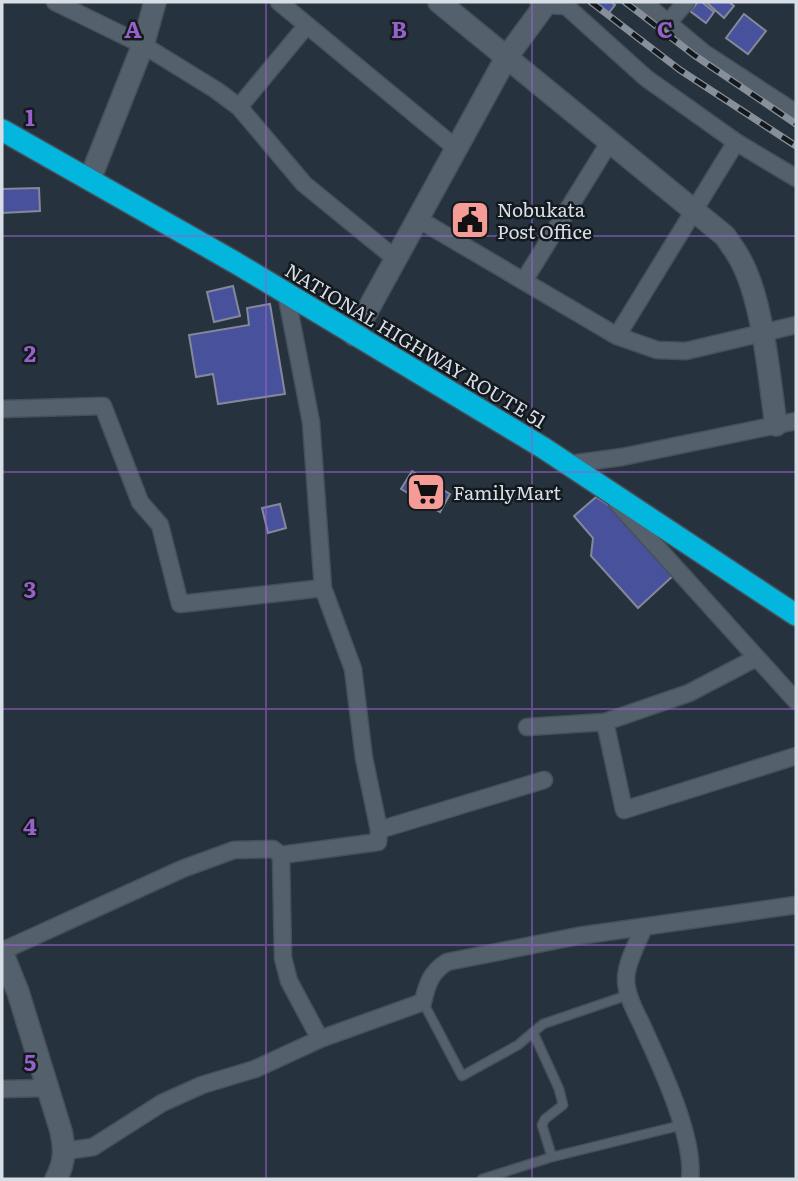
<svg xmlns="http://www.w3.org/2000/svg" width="798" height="1181" font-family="Literata,serif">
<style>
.building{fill:#48529c;stroke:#848898;stroke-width:2}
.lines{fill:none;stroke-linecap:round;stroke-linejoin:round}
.lane-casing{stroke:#47505a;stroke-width:11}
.street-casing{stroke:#47505a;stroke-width:19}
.secondary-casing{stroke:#47505a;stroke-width:24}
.highway-casing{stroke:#47505a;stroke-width:24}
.lane{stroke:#54616d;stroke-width:8}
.street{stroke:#54616d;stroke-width:16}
.secondary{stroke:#54616d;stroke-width:21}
.highway{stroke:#02b6dd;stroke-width:21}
.rail-casing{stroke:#87909a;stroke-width:7}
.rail{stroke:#14191e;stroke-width:4.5;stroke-dasharray:13;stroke-linecap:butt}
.grid{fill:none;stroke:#9761cb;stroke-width:2;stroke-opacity:0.55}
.labels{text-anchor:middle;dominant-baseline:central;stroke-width:5;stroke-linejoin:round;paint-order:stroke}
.poi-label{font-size:19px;fill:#d7dee6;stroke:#14191e;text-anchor:start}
.street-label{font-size:19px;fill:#d7dee6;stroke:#14191e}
.grid-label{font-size:23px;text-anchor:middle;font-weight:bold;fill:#9761cb;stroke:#14191e;stroke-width:5;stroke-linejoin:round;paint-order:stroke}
</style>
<rect width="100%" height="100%" fill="#26323d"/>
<path class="building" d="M 594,2 L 611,2 L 615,5 L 608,14 Z
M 698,2 L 702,2 L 714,12 L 706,23 L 690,11 Z
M 706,2 L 729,2 L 734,6 L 724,18 Z
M 744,14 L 766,31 L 748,54 L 726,38 Z
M 39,188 L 40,211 L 2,213 L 2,189 Z
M 233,286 L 240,316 L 214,322 L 207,292 Z
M 270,304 L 285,394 L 218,404 L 213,374 L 196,377 L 189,335 L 249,325 L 247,308 Z
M 412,471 L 450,494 L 440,512 L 401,489 Z
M 596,497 L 621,513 L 674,575 L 638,608 L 591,556 L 593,538 L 574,516 Z
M 280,504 L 286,528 L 268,533 L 262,508 Z"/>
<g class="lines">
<g class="lane-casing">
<path id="lane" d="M 423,1002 L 462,1076 L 518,1045 L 543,1024 L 628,995
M 533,1032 L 559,1089 L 563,1105 L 545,1119 L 542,1125 L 552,1157
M 482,1179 L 552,1157 L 682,1125"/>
</g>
<g class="street-casing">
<path id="street" d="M 55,2 L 143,45 L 216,90 L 239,107 L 304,184 L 396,259
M 279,2 L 457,149
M 643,2 L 704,53 L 796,113
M 545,5 L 566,6 L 646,78 L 736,142 L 796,178
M 668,23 L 686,2
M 239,107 L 307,25
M 418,219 L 617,336 L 657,350 L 686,351 L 796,325
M 525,279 L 609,143
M 617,336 L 736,142
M 2,409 L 103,406 L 140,502 L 160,525 L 180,604 L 323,588
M 570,464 L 622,457 L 796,421
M 617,503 L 796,701
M 605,722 L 624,810 L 796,756
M 527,727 L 605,722 L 689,693 L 756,658
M 379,830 L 544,780
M 281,855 L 283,958 L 289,981 L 320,1039
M 644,927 C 638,942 626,963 626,979 C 626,998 639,1017 646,1034 C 663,1071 695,1140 690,1179
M 2,951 L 182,869 L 234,850 L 273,849 L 281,855 L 378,842 L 379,830 L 364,758 L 353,669 L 323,588 L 311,422 L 286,293
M 2,1089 L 48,1088
M 65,1151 L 93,1147 L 162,1103 L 202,1085 L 255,1069 L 320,1039 L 423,1002 C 427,984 431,972 447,962 L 578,936 L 796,905"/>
</g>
<g class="secondary-casing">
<path id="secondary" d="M 439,2 L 725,236 C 730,244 736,251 740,259 C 763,300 769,377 776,425
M 90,179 L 143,45 L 155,2
M 354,335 L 506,58 L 545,5 L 541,2
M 2,952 L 18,992 L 61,1131 C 65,1150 65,1162 56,1179"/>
</g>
<g class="highway-casing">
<path id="highway" d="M 2,130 L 236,263 L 542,447 L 796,615"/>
</g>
<use href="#lane" class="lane"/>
<use href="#street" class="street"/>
<use href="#secondary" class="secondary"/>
<use href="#highway" class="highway"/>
<g class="rail-casing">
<path id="rail" d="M 591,2 L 680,70 L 796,146
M 625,2 L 694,55 L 796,124"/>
</g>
<use href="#rail" class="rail"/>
</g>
<path class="grid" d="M 266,2 L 266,1179M 532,2 L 532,1179M 2,236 L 796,236M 2,472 L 796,472M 2,709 L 796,709M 2,945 L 796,945"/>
<defs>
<g id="civic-square" transform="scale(2.0125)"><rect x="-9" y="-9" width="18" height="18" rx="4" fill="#f59c96" stroke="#14191e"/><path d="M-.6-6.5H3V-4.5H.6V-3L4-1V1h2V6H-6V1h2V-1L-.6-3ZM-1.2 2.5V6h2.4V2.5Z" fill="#111"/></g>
<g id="supermarket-square" transform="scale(2.0125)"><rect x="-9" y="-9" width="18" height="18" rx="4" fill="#f59c96" stroke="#14191e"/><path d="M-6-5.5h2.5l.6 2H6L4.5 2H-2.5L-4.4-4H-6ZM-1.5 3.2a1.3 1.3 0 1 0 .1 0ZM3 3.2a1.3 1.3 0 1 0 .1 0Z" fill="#111"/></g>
</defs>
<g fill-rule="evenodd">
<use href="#civic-square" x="470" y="220"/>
<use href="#supermarket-square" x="426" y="492"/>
</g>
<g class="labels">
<g class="poi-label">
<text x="497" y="209">Nobukata<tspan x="497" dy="22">Post Office</tspan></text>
<text x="453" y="492">FamilyMart</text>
</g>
<g class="street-label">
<text transform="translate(416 345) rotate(31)">NATIONAL HIGHWAY ROUTE 51</text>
</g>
</g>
<g class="grid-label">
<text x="133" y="38">A</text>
<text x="399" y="38">B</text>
<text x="665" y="38">C</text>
<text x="30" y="126">1</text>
<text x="30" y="362">2</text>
<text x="30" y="598">3</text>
<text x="30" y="835">4</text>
<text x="30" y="1071">5</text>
</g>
<rect width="798" height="1181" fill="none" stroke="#d7dee6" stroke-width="7"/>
</svg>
